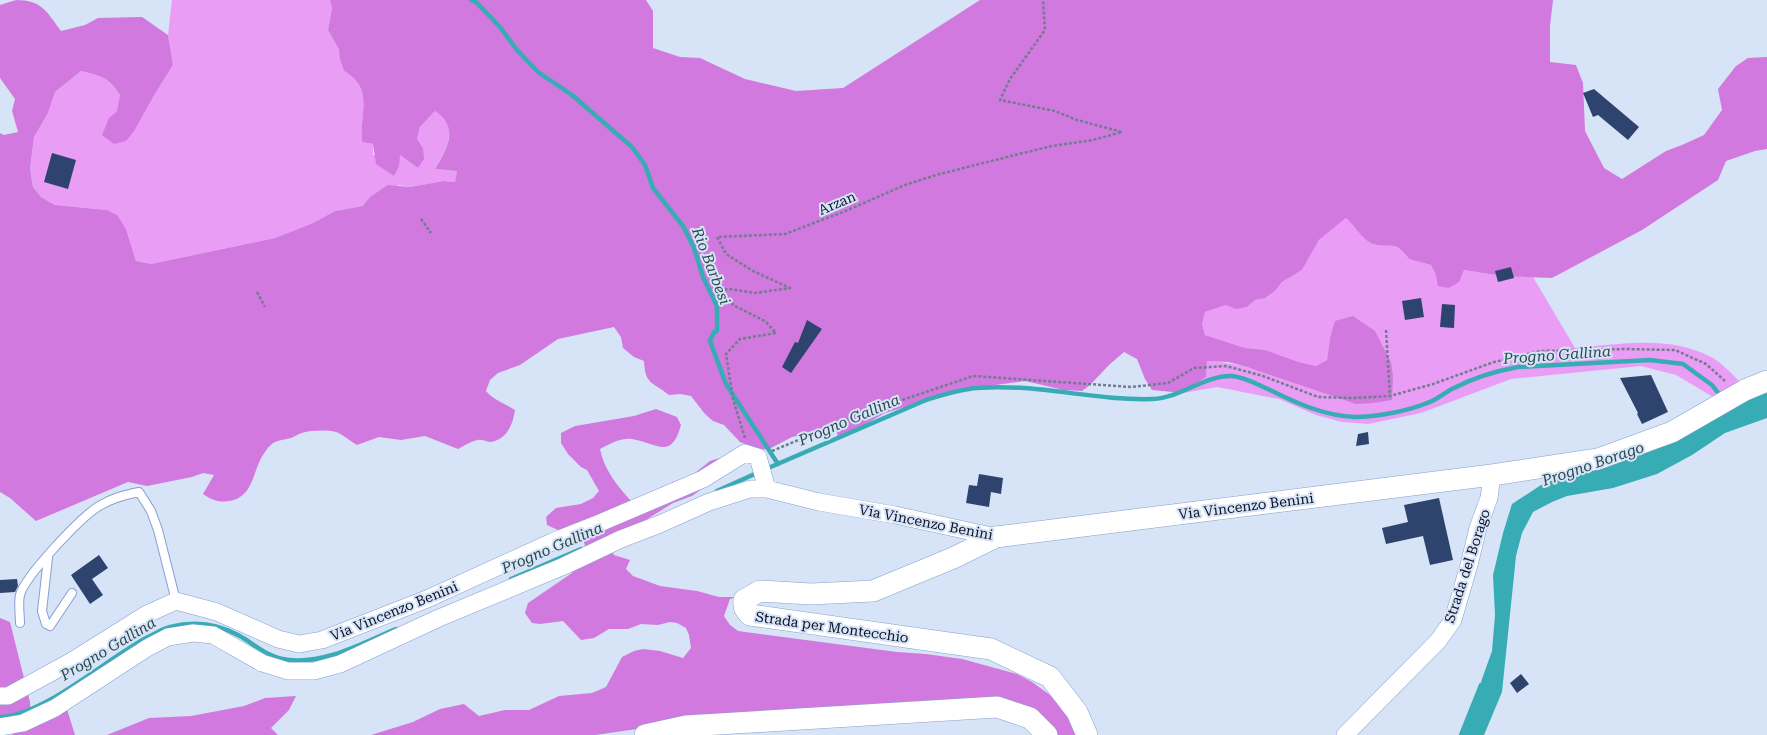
<svg xmlns="http://www.w3.org/2000/svg" width="1767" height="735" font-family="'Roboto Serif',serif">
<style>
.green{fill:#e99df4}
.forest{fill:#d179de}
.water{fill:#38acb4}
.lines{fill:none;stroke-linecap:round;stroke-linejoin:round}
.stream{stroke:#38acb4;stroke-width:4.5}
.building{fill:#2e446f}
.service-casing{stroke:#85a0d1;stroke-width:10}
.minor-casing{stroke:#85a0d1;stroke-width:18}
.tertiary-casing{stroke:#85a0d1;stroke-width:22}
.path{stroke:#727c8f;stroke-width:2.5;stroke-dasharray:3 2;stroke-linecap:butt}
.service{stroke:#fff;stroke-width:8}
.minor{stroke:#fff;stroke-width:17}
.tertiary{stroke:#fff;stroke-width:21}
.labels{text-anchor:middle;dominant-baseline:central;stroke-width:4;stroke-linejoin:round;paint-order:stroke}
.street-label{font-size:14px;fill:#0a1325;stroke:#d7e3f7}
.water-label{font-size:15px;font-style:italic;fill:#284a4d;stroke:#d7e3f7}
</style>
<rect width="100%" height="100%" fill="#d7e3f7"/>
<path class="green" d="M 172,0 L 330,0 L 332,8 L 328,30 L 340,49 L 340,60 L 344,71 C 375,89 359,113 362,142 L 373,144 L 373,155 L 400,155 L 418,168 L 423,148 L 417,139 L 420,127 L 435,111 C 438,113 443,115 445,119 C 456,134 443,155 435,169 L 457,171 L 455,182 L 444,181 L 410,187 L 399,185 L 370,197 L 364,206 L 335,211 L 313,223 L 275,238 L 151,264 L 136,261 L 126,229 L 107,210 L 55,205 L 41,197 L 33,187 L 30,169 L 34,137 L 48,113 L 55,92 L 81,71 C 101,76 109,77 120,95 L 117,111 L 109,118 L 153,97 L 173,65 L 168,35 Z
M 1346,218 L 1355,225 L 1361,234 L 1380,245 L 1392,245 L 1403,250 L 1409,259 L 1431,265 L 1436,275 L 1449,288 L 1458,282 L 1464,270 L 1502,276 L 1533,277 L 1575,348 C 1620,344 1670,335 1711,357 C 1721,362 1731,373 1739,381 L 1713,397 L 1676,375 L 1641,366 L 1511,379 L 1421,413 L 1368,424 L 1342,422 L 1316,415 L 1279,399 L 1217,387 L 1183,393 L 1206,377 L 1207,361 C 1250,363 1290,382 1331,395 L 1391,362 L 1385,353 L 1382,343 L 1330,338 L 1327,360 L 1316,366 L 1299,362 L 1265,350 L 1245,348 L 1205,335 L 1202,324 L 1205,312 L 1226,305 L 1247,307 L 1255,300 L 1267,298 L 1275,291 L 1282,282 L 1302,270 L 1319,240 Z"/>
<path class="forest" d="M 16,0 C 42,0 47,12 61,31 L 85,25 L 98,18 L 142,17 L 168,35 L 173,65 L 153,97 L 134,131 L 126,141 L 114,144 L 102,135 L 109,118 L 117,111 L 120,95 C 109,77 101,76 81,71 L 55,92 L 48,113 L 34,137 L 30,169 L 33,187 L 41,197 L 55,205 L 107,210 L 117,215 L 126,229 L 136,261 L 151,264 L 275,238 L 313,223 L 335,211 L 363,206 L 370,197 L 388,185 L 410,187 L 444,181 L 455,182 L 457,171 L 435,169 C 447,149 460,127 435,111 L 420,127 L 417,139 L 423,148 L 424,159 L 418,168 L 400,155 L 399,166 L 394,176 L 376,164 L 373,144 L 362,142 C 359,113 375,89 344,71 L 340,60 L 339,49 L 328,30 L 332,8 L 330,0 L 646,0 L 653,11 L 653,48 L 680,57 L 700,58 L 745,79 L 796,91 L 843,88 L 980,0 L 1553,0 L 1550,26 L 1550,62 L 1576,65 L 1583,83 L 1585,131 L 1604,168 L 1622,179 L 1666,151 L 1682,145 L 1704,135 L 1722,110 L 1718,89 L 1736,66 L 1748,58 L 1767,57 L 1767,149 L 1755,151 L 1726,161 L 1718,180 L 1642,230 L 1552,278 L 1502,276 L 1464,270 L 1459,282 L 1449,288 L 1438,286 L 1436,275 L 1431,265 L 1409,259 C 1395,238 1389,250 1371,243 C 1362,239 1355,225 1346,218 L 1319,240 L 1302,270 L 1282,282 L 1275,291 L 1266,298 L 1255,300 L 1247,307 L 1236,309 L 1226,305 L 1205,312 L 1202,324 L 1205,335 L 1245,348 L 1265,350 L 1299,362 L 1316,366 L 1327,360 L 1330,338 L 1335,321 L 1353,316 L 1375,331 L 1391,362 L 1393,376 L 1392,400 L 1373,403 L 1356,404 L 1247,367 L 1228,362 L 1207,361 L 1206,377 L 1183,393 L 1152,390 L 1145,379 L 1137,359 L 1124,352 L 1109,365 L 1090,385 L 1082,391 L 1064,390 L 1025,381 L 995,385 L 945,395 L 885,413 L 838,440 L 837,432 L 826,430 L 792,437 L 771,448 L 761,450 L 740,442 L 724,425 L 713,421 L 705,414 L 691,396 L 680,394 L 669,395 C 653,382 645,385 644,361 L 634,357 L 623,348 L 621,337 L 614,327 L 558,339 L 520,365 L 498,373 L 490,380 L 486,391 C 495,401 504,403 515,410 C 513,424 507,440 490,442 C 486,442 482,439 478,440 C 471,441 464,446 458,449 L 425,436 L 401,440 L 379,437 L 357,445 C 351,442 341,433 336,432 C 326,430 312,430 302,433 C 298,434 294,437 291,438 C 278,441 273,440 265,452 C 252,469 255,497 229,501 C 219,503 212,500 203,494 L 214,475 L 203,473 L 192,477 L 147,486 L 128,482 L 36,521 L 10,498 L 0,492 L 0,133 L 4,135 L 18,132 L 12,111 L 15,99 L 0,78 L 0,5 Z
M 656,409 L 677,417 L 681,425 C 671,461 657,443 632,439 C 623,437 608,444 600,449 C 604,470 618,487 633,503 L 648,499 L 673,482 L 690,477 L 710,461 L 720,458 L 714,476 L 706,486 L 692,496 L 673,503 L 607,544 L 614,555 L 630,560 L 626,569 L 633,576 L 660,586 L 697,591 L 719,597 L 737,597 L 730,599 L 724,616 L 730,625 L 738,631 L 897,652 L 926,654 L 962,659 L 1017,674 L 1032,682 L 1068,708 L 1081,735 L 1055,735 L 1011,706 L 707,719 L 595,735 L 371,735 L 413,722 L 440,709 L 464,704 L 479,716 L 505,710 L 529,710 L 559,696 L 592,693 L 606,687 L 622,657 L 634,651 L 643,649 L 660,651 L 683,658 L 691,648 L 689,635 L 686,628 L 677,623 L 670,622 L 658,625 L 641,624 L 628,629 L 609,629 L 594,638 L 581,640 L 563,621 L 540,624 L 532,623 L 525,613 L 528,603 L 572,573 L 574,567 L 585,545 L 581,534 L 560,531 L 547,525 L 546,517 L 556,508 L 581,504 L 593,498 L 599,491 L 587,470 L 581,467 L 568,454 L 561,443 L 561,433 L 575,426 L 634,416 Z
M 0,618 L 10,622 L 30,702 L 31,725 L 66,706 L 75,735 L 11,735 L 30,726 L 0,723 Z
M 296,696 L 289,710 L 271,728 L 278,735 L 107,735 L 149,718 L 191,716 L 244,706 L 265,698 Z"/>
<path class="water" d="M 1767,387 L 1767,418 L 1725,433 L 1692,455 L 1657,474 L 1613,488 L 1567,496 L 1552,502 L 1533,512 L 1522,533 L 1516,556 L 1502,692 L 1484,735 L 1462,735 L 1475,705 L 1482,679 L 1492,651 L 1495,615 L 1493,575 L 1503,533 L 1512,504 L 1541,485 L 1561,477 L 1610,465 Z"/>
<g class="lines">
<path class="stream" d="M 471,0 L 476,2 L 500,27 L 517,50 L 538,72 L 572,95 L 632,147 L 645,165 L 653,188 L 683,226 L 694,248 L 703,277 L 717,306 L 717,331 L 714,332 L 710,341 L 726,384 L 778,464
M 766,469 L 926,400 C 943,395 960,389 977,388 C 1036,383 1094,401 1153,399 C 1180,398 1205,375 1232,376 C 1245,377 1258,385 1270,390 C 1296,403 1325,416 1355,417 C 1376,417 1408,411 1427,403 C 1437,400 1445,392 1454,388 C 1475,377 1496,371 1518,367 L 1650,360 L 1683,364 L 1712,385 L 1722,398
M 717,491 L 759,472
M 511,579 L 581,549
M 0,717 C 44,716 107,658 148,637 C 155,634 162,629 170,627 C 193,621 216,623 238,635 C 255,644 267,658 289,660 C 326,664 362,643 396,629
M 1461,735 L 1481,685"/>
</g>
<path class="building" d="M 1594,89 L 1639,127 L 1628,140 L 1598,115 L 1593,117 L 1583,93 Z
M 52,153 L 76,160 L 68,189 L 44,182 Z
M 1511,267 L 1514,278 L 1498,282 L 1495,271 Z
M 1421,298 L 1424,317 L 1405,320 L 1402,301 Z
M 1442,304 L 1455,305 L 1454,328 L 1440,327 Z
M 807,320 L 822,329 L 791,373 L 782,367 L 795,342 L 798,343 Z
M 1651,375 L 1668,412 L 1642,424 L 1637,414 L 1638,413 L 1620,378 Z
M 1368,432 L 1369,444 L 1356,446 L 1358,434 Z
M 979,474 L 1003,478 L 1001,494 L 991,492 L 989,507 L 966,503 L 969,485 L 977,486 Z
M 1439,498 L 1453,560 L 1430,565 L 1423,536 L 1386,544 L 1382,528 L 1408,522 L 1404,505 Z
M 99,555 L 108,568 L 92,579 L 103,595 L 90,604 L 71,575 Z
M 17,579 L 18,586 L 15,592 L 0,593 L 0,580 Z
M 1521,674 L 1529,684 L 1517,693 L 1510,683 Z"/>
<g class="lines">
<g class="service-casing">
<path id="service" d="M 48,558 L 42,611 L 46,624 L 50,626 L 72,593
M 20,623 C 20,614 18,603 20,595 C 25,576 81,517 99,506 C 112,498 124,495 139,492 L 151,511 L 158,530 L 176,601"/>
</g>
<g class="minor-casing">
<path id="minor" d="M 0,696 L 8,696 L 72,661 L 147,614 L 176,601 L 217,612 L 278,639 L 299,644 L 322,640 L 427,599 L 552,542 L 595,525 L 703,479 L 745,453 L 758,457 L 767,489
M 0,727 L 23,723 L 55,708 L 147,648 L 168,637 L 193,633 L 213,635 L 262,663 L 288,671 L 314,671 L 340,664 L 439,618 L 564,566 L 621,539 L 660,524 L 709,502 L 750,489 L 767,489 L 819,502 L 895,515 L 996,537
M 1345,735 L 1438,641 L 1453,620 L 1469,565 L 1478,528 L 1489,498 L 1492,475"/>
</g>
<g class="tertiary-casing">
<path id="tertiary" d="M 645,735 L 686,726 L 997,707 L 1030,718 L 1047,735
M 1087,735 L 1077,712 L 1050,677 L 991,649 L 750,615 C 745,610 743,607 744,600 L 760,591 L 811,594 L 873,591 L 953,558 L 996,537 L 1492,475 L 1598,459 L 1672,432 L 1745,390 L 1767,381"/>
</g>
<path class="path" d="M 421,219 L 431,233
M 257,292 L 265,307
M 1386,330 L 1390,396
M 745,438 L 733,399 L 726,354 L 740,339 L 776,333 L 765,321 L 735,306 L 714,290 L 730,289 L 755,293 L 790,288 L 753,271 L 726,254 L 717,237 L 785,234 L 843,212 L 905,185 L 936,175 L 1019,154 L 1052,146 L 1093,140 L 1122,132 L 1077,120 L 1055,111 L 1000,100 L 1010,79 L 1045,30 L 1043,0
M 772,451 L 861,414 L 973,376 L 1131,387 L 1168,383 L 1194,368 L 1226,366 L 1263,376 L 1318,397 L 1353,398 L 1390,396 L 1433,384 L 1494,362 L 1541,351 L 1625,349 L 1675,350 L 1706,364 L 1725,381"/>
<use href="#service" class="service"/>
<use href="#minor" class="minor"/>
<use href="#tertiary" class="tertiary"/>
</g>
<g class="labels">
<g class="street-label">
<text transform="translate(837 203) rotate(-23)">Arzan</text>
<text transform="translate(1246 506) rotate(-7)">Via Vincenzo Benini</text>
<text transform="translate(926 522) rotate(11)">Via Vincenzo Benini</text>
<text transform="translate(1467 566) rotate(-72)">Strada del Borago</text>
<text transform="translate(394 611) rotate(-22)">Via Vincenzo Benini</text>
<text transform="translate(832 627) rotate(8)">Strada per Montecchio</text>
</g>
<g class="water-label">
<text transform="translate(711 266) rotate(69)">Rio Barbesi</text>
<text transform="translate(1557 355) rotate(-4)">Progno Gallina</text>
<text transform="translate(849 420) rotate(-23)">Progno Gallina</text>
<text transform="translate(1593 464) rotate(-19)">Progno Borago</text>
<text transform="translate(552 548) rotate(-23)">Progno Gallina</text>
<text transform="translate(108 649) rotate(-31)">Progno Gallina</text>
</g>
</g>
</svg>
